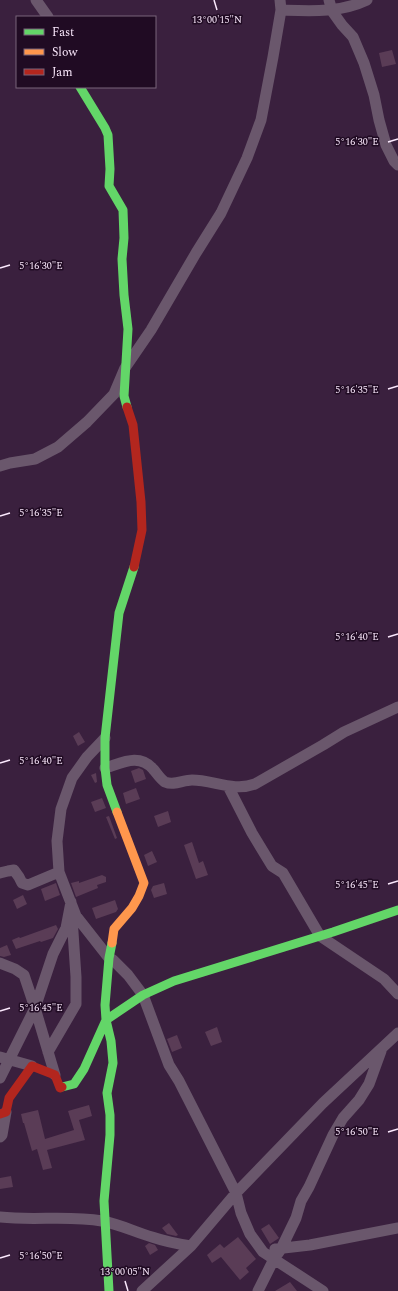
<svg xmlns="http://www.w3.org/2000/svg" width="398" height="1291" font-family="Spectral,serif">
<style>
.building{fill:#5a3c56}
.lines{fill:none;stroke-linecap:round;stroke-linejoin:round}
.street{stroke:#6a576c;stroke-width:11}
.fast{stroke:#63d668;stroke-width:9}
.slow{stroke:#ff974d;stroke-width:9}
.jam{stroke:#b3261e;stroke-width:9}
.ticks{fill:none;stroke:#fbe9fd;stroke-width:1.5}
.ticks-label{font-size:10px;text-anchor:middle;fill:#fbe9fd;stroke:#200b23;stroke-width:3;stroke-linejoin:round;paint-order:stroke}
</style>
<rect width="100%" height="100%" fill="#3a203e"/>
<path class="building" d="M 392,50 L 396,64 L 382,67 L 379,53 Z
M 79,732 L 85,742 L 78,746 L 73,736 Z
M 139,768 L 143,770 L 146,779 L 135,783 L 131,771 Z
M 96,773 L 97,782 L 95,783 L 91,775 Z
M 136,788 L 140,799 L 126,804 L 123,793 Z
M 102,798 L 106,808 L 95,812 L 91,802 Z
M 168,811 L 171,822 L 158,827 L 154,816 Z
M 109,816 L 117,838 L 115,839 L 106,817 Z
M 192,842 L 199,863 L 203,861 L 208,875 L 196,879 L 184,845 Z
M 152,851 L 157,862 L 148,866 L 144,855 Z
M 102,875 L 106,877 L 106,882 L 97,885 L 98,888 L 76,897 L 71,883 L 79,881 L 79,883 Z
M 56,883 L 60,895 L 45,901 L 41,889 Z
M 164,883 L 167,894 L 154,898 L 151,890 L 153,886 Z
M 23,895 L 27,904 L 17,909 L 13,900 Z
M 115,900 L 118,909 L 116,912 L 96,919 L 92,908 Z
M 56,925 L 58,929 L 53,938 L 41,942 L 40,941 L 16,949 L 12,940 L 19,937 L 20,938 Z
M 7,945 L 11,955 L 4,957 L 0,956 L 0,948 Z
M 217,1027 L 222,1042 L 211,1046 L 205,1032 Z
M 177,1035 L 182,1048 L 172,1052 L 167,1039 Z
M 89,1105 L 92,1116 L 79,1120 L 85,1140 L 47,1150 L 52,1168 L 43,1170 L 37,1149 L 32,1151 L 24,1123 L 23,1123 L 21,1114 L 38,1110 L 45,1139 L 74,1130 L 68,1111 Z
M 11,1176 L 13,1187 L 0,1189 L 0,1178 Z
M 169,1223 L 178,1235 L 176,1236 L 167,1234 L 162,1228 Z
M 269,1224 L 279,1238 L 270,1244 L 261,1229 Z
M 238,1237 L 256,1259 L 246,1268 L 249,1272 L 240,1280 L 221,1257 L 212,1263 L 207,1255 L 220,1244 L 224,1248 Z
M 149,1243 L 155,1245 L 158,1250 L 150,1255 L 145,1246 Z
M 290,1282 L 297,1291 L 275,1291 Z"/>
<g class="lines">
<path class="street" d="M 36,0 L 48,17
M 329,0 L 332,11 L 342,25 L 353,37 L 364,63 L 374,95 L 379,120 L 386,145 L 394,161 L 398,165
M 281,10 C 310,11 340,13 367,0
M 0,466 L 10,463 L 35,459 L 58,447 L 87,422 L 114,394 L 125,368 L 151,330 L 196,253 L 221,213 L 247,158 L 261,120 L 273,57 L 281,10 L 280,0
M 105,738 L 87,757 L 72,778 L 61,809 L 57,841 L 59,872 L 76,916 L 109,958 L 113,960 L 128,975 L 143,995 L 169,1065 L 179,1081 L 236,1193 L 241,1213 L 250,1234 L 263,1252 L 323,1291
M 105,768 C 122,763 139,753 153,769 C 156,772 161,780 165,782 C 174,786 183,780 192,780 C 213,780 234,792 255,784 L 323,745 L 344,732 L 398,707
M 228,786 L 252,833 L 272,866 L 283,873 L 320,936 L 384,979 L 398,994
M 0,873 L 8,871 L 14,870 L 19,877 L 22,883 L 28,885 L 59,872
M 0,963 L 15,969 L 24,975 L 35,1008 L 55,1075
M 0,1057 L 32,1066
M 0,1078 L 35,1008 L 53,954 L 66,928 L 71,902 L 76,977 L 76,1004 L 48,1052
M 0,1137 L 2,1135 L 6,1112
M 0,1217 C 34,1221 68,1215 102,1221 C 119,1224 135,1232 152,1237 C 164,1241 178,1244 191,1246
M 275,1249 L 310,1245 L 398,1228
M 142,1291 L 191,1246 L 236,1193 L 323,1103 L 398,1033
M 258,1291 L 274,1259 L 281,1249 L 296,1218 L 301,1201 L 309,1187 L 333,1135 L 343,1118 L 359,1100 L 369,1084 L 381,1051"/>
<path class="fast" d="M 80,87 L 105,128 L 108,135 L 110,169 L 109,186 L 123,210 L 124,238 L 122,259 L 124,295 L 128,329 L 124,396 L 127,407
M 117,812 L 107,785 L 105,768 L 105,738 L 119,613 L 134,567
M 62,1087 L 74,1084 L 84,1069 L 106,1020 L 143,995 L 174,981 L 333,932 L 398,910
M 109,1291 L 104,1201 L 110,1135 L 110,1115 L 107,1093 L 113,1063 L 111,1041 L 106,1020 L 105,1005 L 109,958 L 112,943"/>
<path class="slow" d="M 112,943 L 114,929 L 132,908 L 139,896 L 144,883 L 117,812"/>
<path class="jam" d="M 127,407 L 133,425 L 141,502 L 142,530 L 134,567
M 0,1114 L 6,1112 L 9,1098 L 32,1066 L 55,1075 L 60,1088 L 62,1087"/>
</g>
<path class="ticks" d="M 214,0 L 217,10M 388,142 L 398,139M 0,268 L 10,265M 388,389 L 398,386M 0,516 L 10,513M 388,637 L 398,634M 0,763 L 10,760M 388,884 L 398,881M 0,1011 L 10,1008M 388,1132 L 398,1129M 0,1258 L 10,1255M 125,1281 L 128,1291"/>
<g class="ticks-label">
<text x="217" y="23">13°00'15"N</text>
<text x="357" y="145">5°16'30"E</text>
<text x="41" y="269">5°16'30"E</text>
<text x="357" y="393">5°16'35"E</text>
<text x="41" y="516">5°16'35"E</text>
<text x="357" y="640">5°16'40"E</text>
<text x="41" y="764">5°16'40"E</text>
<text x="357" y="888">5°16'45"E</text>
<text x="41" y="1011">5°16'45"E</text>
<text x="357" y="1135">5°16'50"E</text>
<text x="41" y="1259">5°16'50"E</text>
<text x="125" y="1275">13°00'05"N</text>
</g>
<rect x="16" y="16" width="140" height="72" fill="#200b23" stroke="#78647a"/>
<rect x="24" y="29" width="20" height="6" fill="#63d668" stroke="#78647a"/>
<text x="52" y="36" font-size="12" fill="#fbe9fd">Fast</text>
<rect x="24" y="49" width="20" height="6" fill="#ff974d" stroke="#78647a"/>
<text x="52" y="56" font-size="12" fill="#fbe9fd">Slow</text>
<rect x="24" y="69" width="20" height="6" fill="#b3261e" stroke="#78647a"/>
<text x="52" y="76" font-size="12" fill="#fbe9fd">Jam</text>
</svg>
